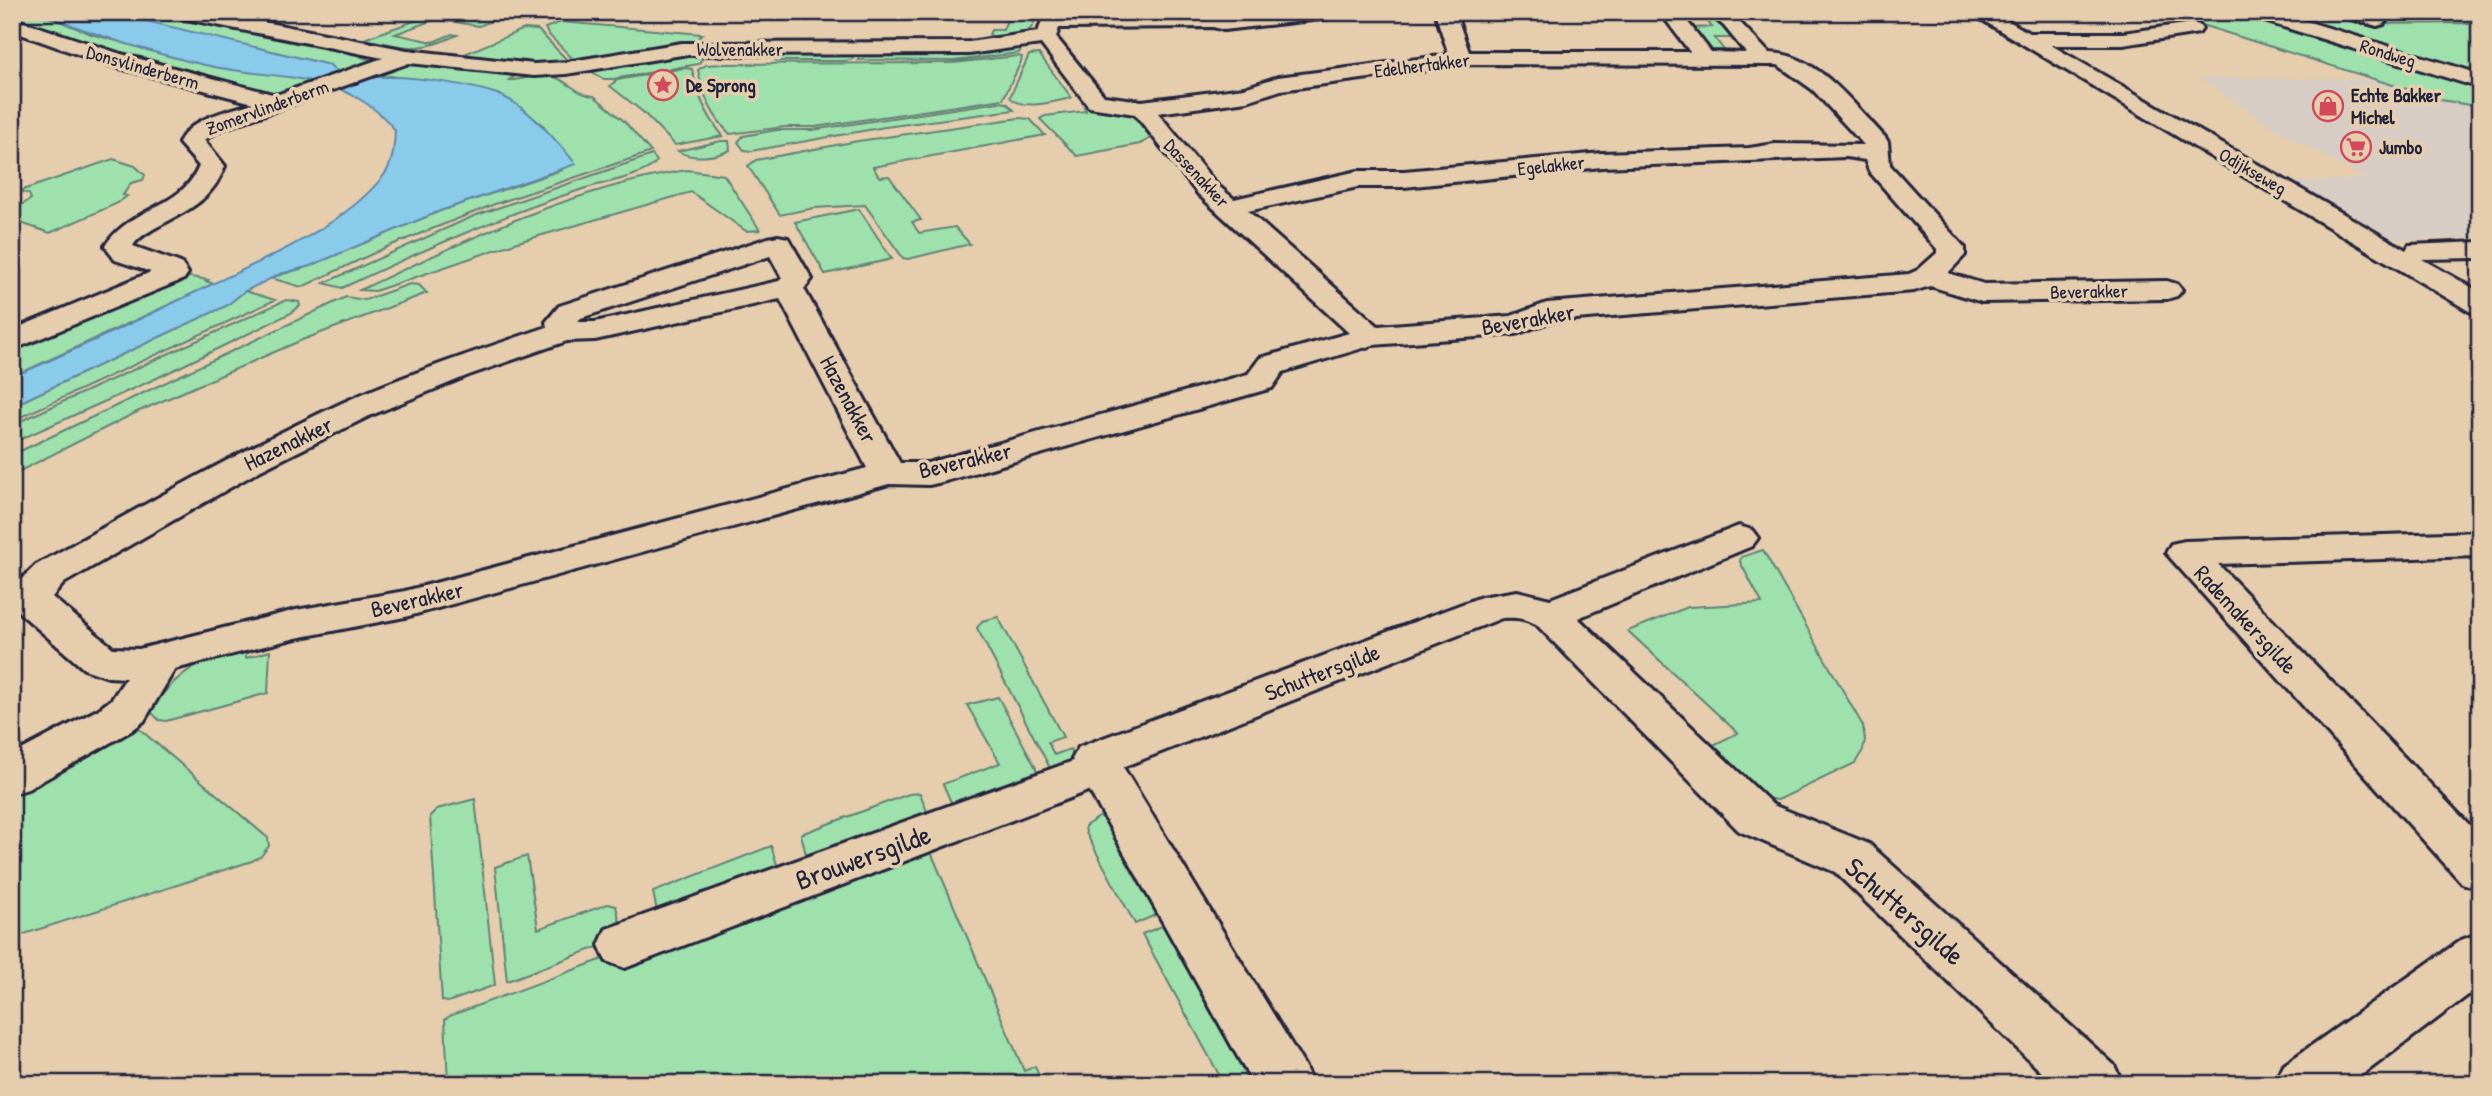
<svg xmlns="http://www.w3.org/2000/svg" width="2492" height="1096" font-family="'Patrick Hand',sans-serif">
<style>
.built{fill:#d7cdc5}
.green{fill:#9ee1ac;stroke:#608274;stroke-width:2}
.water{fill:#8acaeb;stroke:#6087a5;stroke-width:2}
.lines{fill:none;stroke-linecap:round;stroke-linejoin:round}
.pedestrian-casing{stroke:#22223b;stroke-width:6}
.minor-casing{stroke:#22223b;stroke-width:6}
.secondary-casing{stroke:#22223b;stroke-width:6}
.pedestrian{fill:#e5cdae;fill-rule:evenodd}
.minor{fill:#e5cdae;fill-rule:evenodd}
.secondary{fill:#e5cdae;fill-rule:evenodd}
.labels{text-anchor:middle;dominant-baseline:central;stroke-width:7;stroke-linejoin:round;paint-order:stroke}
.far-street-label{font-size:19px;fill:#22223b;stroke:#e5cdae}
.far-poi-label{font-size:19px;font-weight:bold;fill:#22223b;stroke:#e5cdae;text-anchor:start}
.street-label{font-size:23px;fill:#22223b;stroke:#e5cdae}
.near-street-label{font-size:28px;fill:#22223b;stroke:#e5cdae}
</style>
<rect width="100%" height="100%" fill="#e5cdae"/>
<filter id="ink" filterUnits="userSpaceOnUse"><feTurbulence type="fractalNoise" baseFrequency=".0143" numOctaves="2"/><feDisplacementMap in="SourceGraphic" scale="14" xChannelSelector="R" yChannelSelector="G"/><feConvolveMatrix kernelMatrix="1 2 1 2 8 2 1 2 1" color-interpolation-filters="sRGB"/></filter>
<g filter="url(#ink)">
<path class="built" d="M 2200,78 L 2376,79 L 2441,100 L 2480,107 L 2480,238 L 2382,240 L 2284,182 L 2367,179 L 2281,132 Z"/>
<path class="green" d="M 12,12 L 37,12 L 91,34 L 206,65 L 316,80 L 271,97 L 100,49 L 12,16 Z
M 109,12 L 164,12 L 368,54 L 362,57 L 370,60 L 342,72 Z
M 439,12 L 474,12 L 499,18 L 479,26 L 436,19 L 395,34 L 433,42 L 452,34 L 457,35 C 417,54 406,47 364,39 Z
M 1037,12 C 1035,17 1034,26 1030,29 C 1024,37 997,38 989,35 L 991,30 L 1003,30 L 1010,13 Z
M 1678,12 L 1713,15 L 1737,38 L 1715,38 L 1726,53 L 1750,53 L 1713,57 L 1691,28 L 1712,27 L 1701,14 Z
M 2160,12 L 2242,12 L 2480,86 L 2480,107 L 2441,100 Z
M 2268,12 L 2335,12 L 2373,24 L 2480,23 L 2480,77 Z
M 561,22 L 702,34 L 691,45 L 577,63 L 548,34 L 545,28 Z
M 524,29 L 538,30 L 570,63 L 542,65 L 460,56 Z
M 1023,45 L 1019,53 L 954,61 L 858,60 L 862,52 Z
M 708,52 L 698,64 L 614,79 L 603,79 L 591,71 L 662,56 Z
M 778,52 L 857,52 L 853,59 L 846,61 L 777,61 L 773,58 Z
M 1039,54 L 1071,97 L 1071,98 C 1055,102 1021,111 1010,97 L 1029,55 Z
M 1018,56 L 1022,57 L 1021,62 L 1003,99 L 815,127 L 784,127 L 730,134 C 711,115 703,95 698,70 L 706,65 L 722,64 L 953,63 Z
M 413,65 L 515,76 L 509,80 C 524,81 538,72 554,77 C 569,82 578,95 594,96 L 624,121 L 651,152 L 495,204 L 389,246 L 302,287 L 270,278 L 310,266 L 440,211 L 562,170 L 544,126 L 500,95 L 474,88 L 390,76 L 365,78 L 397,67 Z
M 684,68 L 692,69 C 698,96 706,115 723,136 L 675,145 L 643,112 L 610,86 L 617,80 Z
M 999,102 L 1007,103 L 1014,110 L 885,127 L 751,151 L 744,150 L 738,142 L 743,136 L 777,130 L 812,130 Z
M 1084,107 L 1131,113 L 1151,138 L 1140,144 L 1077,156 L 1040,119 L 1045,116 L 1086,111 Z
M 1019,118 L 1030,119 L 1045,135 L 873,167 L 879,177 L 889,176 L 921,220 L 912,222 L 919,233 L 955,227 L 970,244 L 908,259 L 903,258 L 865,205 L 814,208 L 780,215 L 748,166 L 756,160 L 858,141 Z
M 721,141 L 729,141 L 730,150 C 716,157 691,160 678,151 Z
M 652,155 L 657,161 C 647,176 601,183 583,189 C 500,216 421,251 342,288 L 324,283 L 474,216 Z
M 113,159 L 135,166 L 145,175 L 143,180 L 131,183 L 123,195 L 127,196 L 118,203 L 50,233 L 12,220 L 12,211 L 31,199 L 29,194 L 20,191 Z
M 687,170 L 724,175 L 760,230 L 746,231 L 691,192 L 518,242 L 375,291 L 360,290 C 464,241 572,188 687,170 Z
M 859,209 L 892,259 L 825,274 L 795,222 Z
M 185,276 L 208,280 L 206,281 L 214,284 L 12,377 L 12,347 Z
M 410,284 L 419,285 L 427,293 L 302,340 L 137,412 L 12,475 L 12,455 L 346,297 L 365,300 Z
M 245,291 L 275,300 L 12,421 L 12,406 L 226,306 Z
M 286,300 L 299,302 L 300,306 L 291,313 L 157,378 L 12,443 L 12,425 Z
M 1763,550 L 1863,726 L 1865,740 L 1863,750 L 1855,763 L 1778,800 L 1763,798 L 1707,748 L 1738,733 L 1628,631 L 1688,607 L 1762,603 L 1740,562 L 1741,557 Z
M 998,617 L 1063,737 L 1048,742 L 1054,755 L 1070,749 L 1080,767 L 1051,770 L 977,628 L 982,621 Z
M 246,648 L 246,658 L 270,651 L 268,693 L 166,721 L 159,720 L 149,710 C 185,667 192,664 246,648 Z
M 998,697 L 1036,768 L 1036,779 L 954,809 L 943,784 L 1000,763 L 967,705 Z
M 129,726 L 137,727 L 268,838 L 269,846 L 261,856 L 252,861 L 12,938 L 12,788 Z
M 920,793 L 929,817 L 809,867 L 801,834 L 909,794 Z
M 475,799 L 495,985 L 448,1002 L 442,1001 L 430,816 L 437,809 Z
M 1099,817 L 1109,820 L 1160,913 L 1135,924 L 1086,833 L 1085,826 Z
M 928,845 L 1024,1071 L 1035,1066 L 1042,1084 L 448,1084 L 445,1019 L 452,1015 L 622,952 Z
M 771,846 L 780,874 L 659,921 L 653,892 Z
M 527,856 L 538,929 L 608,904 L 616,906 L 622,931 L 614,941 L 507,981 L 495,867 Z
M 1167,924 L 1249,1071 L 1241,1082 L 1223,1082 L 1142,934 Z"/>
<path class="water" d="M 37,12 L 109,12 L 330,65 C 344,82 372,76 391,77 C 419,77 471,85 497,94 C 527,105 555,139 576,164 L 440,211 L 310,266 L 280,274 L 245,291 L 226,306 L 12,406 L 12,377 C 79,348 145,317 210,285 C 266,259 346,225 384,175 C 394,162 394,145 395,130 C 345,68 274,81 205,65 C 147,52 92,34 37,12 Z"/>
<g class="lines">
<g class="pedestrian-casing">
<path id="pedestrian" d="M 1101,751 L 1117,756 L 1124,768 L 1117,780 L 625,968 L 606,961 L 599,945 L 606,929 Z"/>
</g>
<g class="minor-casing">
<path id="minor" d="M 171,12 L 213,12 L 407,50 L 534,64 L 566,62 L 682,43 L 969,42 L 1038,32 L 1045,12 L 1065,12 L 1063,16 L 1215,15 L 1225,18 L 1275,12 L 1339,12 L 1329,18 L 1224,30 L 1213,27 L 1059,28 L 1056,37 L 1104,96 L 1142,101 L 1244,88 L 1278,77 L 1449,55 L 1435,12 L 1455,12 L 1469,52 L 1690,52 L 1660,12 L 1680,12 L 1711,52 L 1746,53 L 1724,26 L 1707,12 L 1730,12 L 1769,53 C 1817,53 1854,105 1885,137 L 1888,142 L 1890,165 L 1965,248 L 1965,255 L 1948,273 L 1984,284 L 2167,281 L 2177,284 L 2182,290 L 2177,296 L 2167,299 L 1982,302 L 1930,286 L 1914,291 L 1552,321 L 1516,334 L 1373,345 L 1283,372 L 1272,388 L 942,482 L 929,485 L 889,484 L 405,617 L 296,638 L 175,669 L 144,721 L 131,731 L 28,789 L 12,794 L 12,755 L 99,709 L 112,699 L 126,678 L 108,677 L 84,669 L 20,613 C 5,590 19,582 36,565 C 137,509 237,452 342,403 C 408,373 478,351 547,327 L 546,322 L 559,306 L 768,238 L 778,236 L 788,238 L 812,279 L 804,289 L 900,463 L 928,463 L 1248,374 L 1260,358 L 1349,333 L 1198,194 L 1135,114 L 1089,107 L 1041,44 L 969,54 L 682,55 L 566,74 L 534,76 L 409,63 L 220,130 L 204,140 L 225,166 C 212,201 186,211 155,228 C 147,233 138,237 133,246 L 181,263 L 188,273 L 184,279 L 12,350 L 12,330 L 151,272 L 115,260 L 105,246 C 132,205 181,210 199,166 L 179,143 C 190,117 229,111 253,103 L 105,64 L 12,31 L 12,18 L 121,54 L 276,95 L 383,58 L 181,18 ZM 1472,64 L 1778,65 L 1813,90 L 1864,145 L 1775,144 L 1749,148 L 1602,153 L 1404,171 L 1358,171 L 1234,199 L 1216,184 L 1158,113 L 1247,101 L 1281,90 ZM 1846,157 L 1865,160 L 1869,171 L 1937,249 L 1937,253 L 1918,270 L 1909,274 L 1547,303 L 1511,316 L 1378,326 L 1248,211 L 1358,187 L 1404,187 L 1602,167 ZM 770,256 L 782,278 L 779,281 L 595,322 L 577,322 L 581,318 ZM 780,299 L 867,468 L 405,591 L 296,610 L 139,649 L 113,648 L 52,597 L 64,583 L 261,470 L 369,416 L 469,375 L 567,341 L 595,340 Z
M 1969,12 L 1994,12 L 2029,33 L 2123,33 L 2192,23 L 2199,25 L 2202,29 L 2199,33 L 2123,45 L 2051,45 L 2406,250 L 2409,245 L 2480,242 L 2480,258 L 2422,259 L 2480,292 L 2480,314 L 2469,311 Z
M 2337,12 L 2371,12 L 2384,16 L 2387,20 L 2384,24 L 2377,26 L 2340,16 Z
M 1739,526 L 1752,530 L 1758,538 L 1752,546 L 1578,618 L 1773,805 L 1869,844 L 2114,1065 L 2123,1084 L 2054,1084 L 1835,872 L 1739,831 L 1536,624 C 1524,618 1515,617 1502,618 L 1123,767 L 1304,1065 L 1313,1084 L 1253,1084 L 1072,759 L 1079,747 L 1481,597 L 1517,591 L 1550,599 Z
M 2480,532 L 2480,556 L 2218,564 L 2480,836 L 2480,889 L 2462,883 L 2166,553 L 2171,544 L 2185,541 Z
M 2480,933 L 2480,986 L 2350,1084 L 2275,1084 L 2284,1065 L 2461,940 Z"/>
</g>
<g class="secondary-casing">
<path id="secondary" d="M 2245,12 L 2276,12 L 2480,74 L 2480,88 L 2248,16 Z"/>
</g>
<use href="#pedestrian" class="pedestrian"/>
<use href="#minor" class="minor"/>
<use href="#secondary" class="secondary"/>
</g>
</g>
<defs>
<g id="sight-ring" transform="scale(1.575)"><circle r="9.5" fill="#e5cdae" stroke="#d1495b" stroke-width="1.5"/><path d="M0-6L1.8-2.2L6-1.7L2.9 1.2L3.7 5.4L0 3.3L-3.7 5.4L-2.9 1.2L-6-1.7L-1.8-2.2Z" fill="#d1495b"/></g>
<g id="shop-ring" transform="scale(1.575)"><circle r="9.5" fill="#e5cdae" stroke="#d1495b" stroke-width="1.5"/><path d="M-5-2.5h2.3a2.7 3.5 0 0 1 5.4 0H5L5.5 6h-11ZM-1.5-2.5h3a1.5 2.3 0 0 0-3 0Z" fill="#d1495b"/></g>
<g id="supermarket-ring" transform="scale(1.575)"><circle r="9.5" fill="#e5cdae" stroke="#d1495b" stroke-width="1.5"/><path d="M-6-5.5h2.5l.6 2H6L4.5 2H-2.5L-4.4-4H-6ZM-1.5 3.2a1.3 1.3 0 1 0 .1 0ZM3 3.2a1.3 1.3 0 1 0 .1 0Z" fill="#d1495b"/></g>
</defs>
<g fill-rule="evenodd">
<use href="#sight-ring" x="663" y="85"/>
<use href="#shop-ring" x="2328" y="106"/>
<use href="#supermarket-ring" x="2356" y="147"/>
</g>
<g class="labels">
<g class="far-street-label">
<text x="740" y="49">Wolvenakker</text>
<text transform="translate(2388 53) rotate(17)">Rondweg</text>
<text transform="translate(1422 65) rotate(-7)">Edelhertakker</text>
<text transform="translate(143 67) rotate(16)">Donsvlinderberm</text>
<text transform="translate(267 107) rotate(-20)">Zomervlinderberm</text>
<text transform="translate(1551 165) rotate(-6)">Egelakker</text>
<text transform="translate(2253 171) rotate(30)">Odijkseweg</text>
<text transform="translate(1197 173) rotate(47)">Dassenakker</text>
<text transform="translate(2089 291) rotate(-1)">Beverakker</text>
</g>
<g class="far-poi-label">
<text x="686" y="85">De Sprong</text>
<text x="2351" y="95">Echte Bakker<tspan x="2351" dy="22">Michel</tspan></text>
<text x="2379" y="147">Jumbo</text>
</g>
<g class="street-label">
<text transform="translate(1528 319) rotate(-10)">Beverakker</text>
<text transform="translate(849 399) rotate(62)">Hazenakker</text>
<text transform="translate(288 443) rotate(-26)">Hazenakker</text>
<text transform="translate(965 460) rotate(-13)">Beverakker</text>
<text transform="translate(417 599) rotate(-13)">Beverakker</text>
<text transform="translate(2246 619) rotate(47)">Rademakersgilde</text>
<text transform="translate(1322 672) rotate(-21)">Schuttersgilde</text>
</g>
<g class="near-street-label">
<text transform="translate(863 857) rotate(-20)">Brouwersgilde</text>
<text transform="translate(1905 911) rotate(41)">Schuttersgilde</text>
</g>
</g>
<rect width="2492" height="1096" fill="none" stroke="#e5cdae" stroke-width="42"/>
<rect x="21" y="21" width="2450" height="1054" fill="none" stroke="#22223b" stroke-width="2.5" filter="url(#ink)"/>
</svg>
